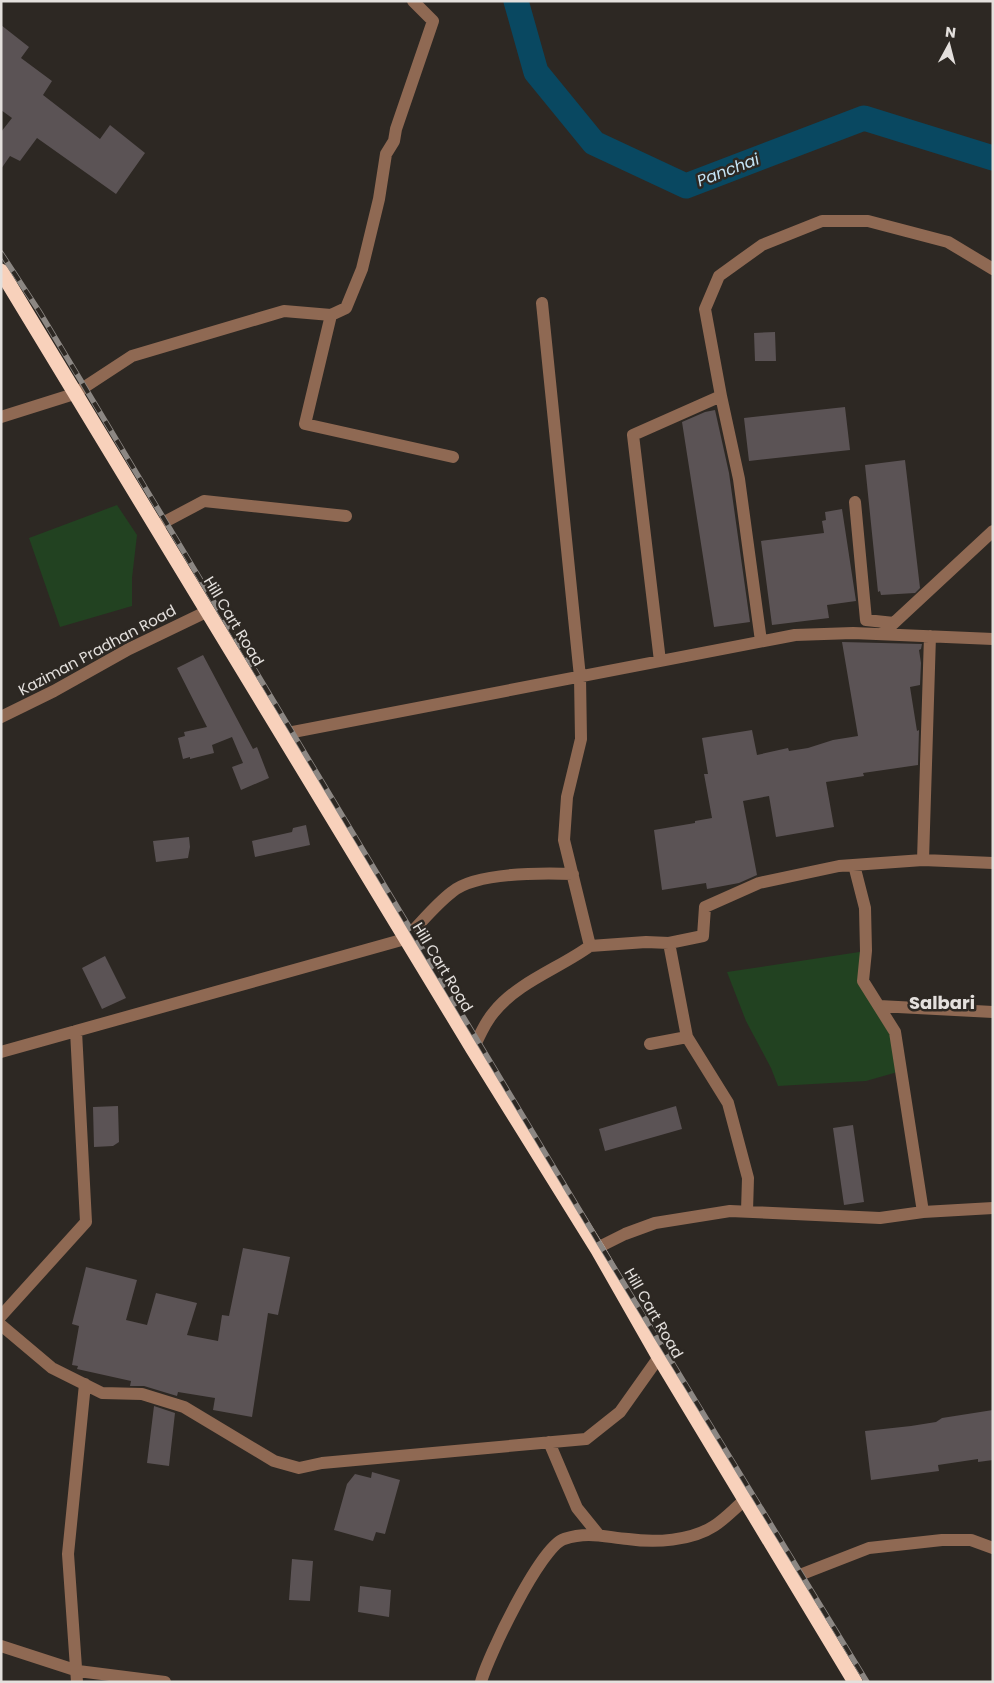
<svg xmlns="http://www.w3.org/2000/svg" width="994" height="1683" font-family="Poppins,sans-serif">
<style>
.green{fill:#224221}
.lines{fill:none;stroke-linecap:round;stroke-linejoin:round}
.river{stroke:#094861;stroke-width:25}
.building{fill:#5b5355}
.minor{stroke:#8f6953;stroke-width:12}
.highway{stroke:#f8d1bb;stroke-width:15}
.rail-casing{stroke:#8c8783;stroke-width:5.5}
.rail{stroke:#2d2823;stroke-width:4;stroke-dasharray:11;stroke-linecap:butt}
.labels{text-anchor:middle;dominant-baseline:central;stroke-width:5;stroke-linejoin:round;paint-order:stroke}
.street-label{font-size:15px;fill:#e4e0dd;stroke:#2d2823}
.water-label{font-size:16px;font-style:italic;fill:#c5e4f6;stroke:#2d2823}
.quarter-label{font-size:18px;font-weight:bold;fill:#e4e0dd;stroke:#2d2823}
</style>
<rect width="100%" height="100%" fill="#2d2823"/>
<path class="green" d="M 117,505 L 137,535 L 132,578 L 132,606 L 60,627 L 29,538 Z
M 866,951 L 863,981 L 895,1032 L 901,1071 L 866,1081 L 778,1086 L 771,1068 L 746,1021 L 727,972 Z"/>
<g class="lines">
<path class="river" d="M 516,1 L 536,72 L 594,143 L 686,186 L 864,118 L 993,158"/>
</g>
<path class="building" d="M 1,25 L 29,47 L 21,58 L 52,81 L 43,95 L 100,139 L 110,125 L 145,153 L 116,194 L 37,138 L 20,161 L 10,156 L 1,169 L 1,132 L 12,118 L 1,110 Z
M 775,332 L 776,361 L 755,361 L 754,333 Z
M 845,407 L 850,450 L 749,461 L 744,418 Z
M 715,410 L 729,473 L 750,622 L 714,627 L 682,422 L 705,412 Z
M 905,460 L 920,588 L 915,593 L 881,595 L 880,591 L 878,592 L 865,465 Z
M 842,509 L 856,601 L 827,605 L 829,618 L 772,625 L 761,541 L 824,533 L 822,521 L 826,520 L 825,512 Z
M 842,642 L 922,644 L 921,649 L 919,650 L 921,663 L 920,685 L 910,687 L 917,731 L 919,730 L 918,765 L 863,773 L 864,776 L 826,782 L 834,827 L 776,837 L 769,796 L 743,801 L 757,875 L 739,883 L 707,889 L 706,883 L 662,890 L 654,830 L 695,823 L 695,821 L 712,818 L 704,774 L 708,774 L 702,738 L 752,730 L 757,755 L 788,748 L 789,751 L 808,748 L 833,740 L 858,736 Z
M 203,655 L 253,749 L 257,747 L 269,778 L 241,790 L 232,767 L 243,763 L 232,737 L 212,745 L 214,753 L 190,759 L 190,757 L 183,759 L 178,738 L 185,736 L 184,732 L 207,727 L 177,668 Z
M 306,825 L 310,845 L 255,857 L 252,841 L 292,832 L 293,828 Z
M 189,837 L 190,847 L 188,858 L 156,862 L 153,841 Z
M 105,956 L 126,998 L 102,1009 L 82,968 Z
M 118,1106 L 119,1142 L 113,1146 L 94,1147 L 93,1107 Z
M 676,1106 L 682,1129 L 605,1151 L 599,1129 Z
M 853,1125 L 864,1202 L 844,1205 L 833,1128 Z
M 243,1248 L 290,1257 L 278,1315 L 268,1313 L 252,1417 L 213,1410 L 215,1398 L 178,1392 L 177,1396 L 144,1386 L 130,1386 L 131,1381 L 77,1369 L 78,1366 L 72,1365 L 79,1326 L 72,1324 L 86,1267 L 137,1280 L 126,1320 L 147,1325 L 156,1293 L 197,1303 L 187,1335 L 218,1341 L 222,1315 L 229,1316 Z
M 154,1406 L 175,1413 L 169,1466 L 147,1463 Z
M 993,1410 L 993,1460 L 978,1462 L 978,1459 L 938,1465 L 939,1471 L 871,1480 L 865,1431 L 911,1426 L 936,1422 L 942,1418 Z
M 372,1472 L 400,1480 L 385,1534 L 376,1532 L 373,1541 L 334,1530 L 347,1484 L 355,1474 L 371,1478 Z
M 292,1559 L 313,1561 L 310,1601 L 289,1600 Z
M 360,1586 L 391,1590 L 389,1617 L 358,1612 Z"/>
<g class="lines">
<path class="minor" d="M 331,315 L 346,308 L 362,269 L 379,199 L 386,154 L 394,141 L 396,129 L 433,21 L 413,1
M 721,396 L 739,479 L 761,641
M 1,417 L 74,394 L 132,356 L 284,311 L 331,315 L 305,424 L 453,457
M 855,502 L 866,620 L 894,623
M 157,526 L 204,501 L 346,516
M 882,634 L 993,531
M 660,661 L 633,435 L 721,396 L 705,309 L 719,276 L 762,245 L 822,221 L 868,221 L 948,242 L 993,269
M 1,717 L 54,691 L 129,649 L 208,611
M 284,737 L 293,732 L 795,635 L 853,633 L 993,639
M 923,860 L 930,636
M 854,865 L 865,908 L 866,951 L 863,981 L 895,1032 L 923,1212
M 590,946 L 646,942 L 669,943
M 879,1006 L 993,1012
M 687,1037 L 728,1103 L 748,1178 L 747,1211
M 650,1044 L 687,1037 L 669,943 L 703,936 L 705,907 L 759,883 L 839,866 L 923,860 L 993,863
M 473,1049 C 479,1037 485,1022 494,1012 C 518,982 560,968 590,946 L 564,840 L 567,797 L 581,739 L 580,677 L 542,303
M 1,1052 L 405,939 C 421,923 435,905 452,892 C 476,872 543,873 573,874
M 598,1250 L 601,1246 L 625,1234 L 655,1223 L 730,1211 L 880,1218 L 923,1212 L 993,1208
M 1,1316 L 86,1222 L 76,1031
M 1,1325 L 52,1368 L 102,1393 L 142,1394 L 184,1407 L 274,1461 L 299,1468 L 322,1463 L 586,1439 L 620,1412 L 659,1357
M 549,1442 L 577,1508 L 598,1534
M 792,1578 L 869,1548 L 942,1540 L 971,1540 L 993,1548
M 1,1646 L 78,1671 L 165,1682
M 77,1682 L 68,1554 L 85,1384
M 481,1682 C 488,1656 541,1546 564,1539 C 588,1531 605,1537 628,1539 C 655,1543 691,1541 714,1526 C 725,1519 735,1508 746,1499"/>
<path class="highway" d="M 1,271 L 473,1049 L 598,1250 L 659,1357 L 855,1682"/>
<g class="rail-casing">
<path id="rail" d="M 1,253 L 39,311 L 601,1246 L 867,1682"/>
</g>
<use href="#rail" class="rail"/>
</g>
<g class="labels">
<g class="street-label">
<text transform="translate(234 621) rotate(59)">Hill Cart Road</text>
<text transform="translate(97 650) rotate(-28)">Kaziman Pradhan Road</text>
<text transform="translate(443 967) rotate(59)">Hill Cart Road</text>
<text transform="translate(654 1313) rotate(60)">Hill Cart Road</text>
</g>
<g class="water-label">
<text transform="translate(728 170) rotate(-21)">Panchai</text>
</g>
<g class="quarter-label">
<text x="942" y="1002">Salbari</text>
</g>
</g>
<rect width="994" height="1683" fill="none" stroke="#e4e0dd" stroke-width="5"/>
<g transform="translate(949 45) rotate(7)" stroke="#2d2823" stroke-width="4" paint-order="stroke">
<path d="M0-4L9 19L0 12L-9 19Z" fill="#e4e0dd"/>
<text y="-8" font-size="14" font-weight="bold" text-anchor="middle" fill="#e4e0dd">N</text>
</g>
</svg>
